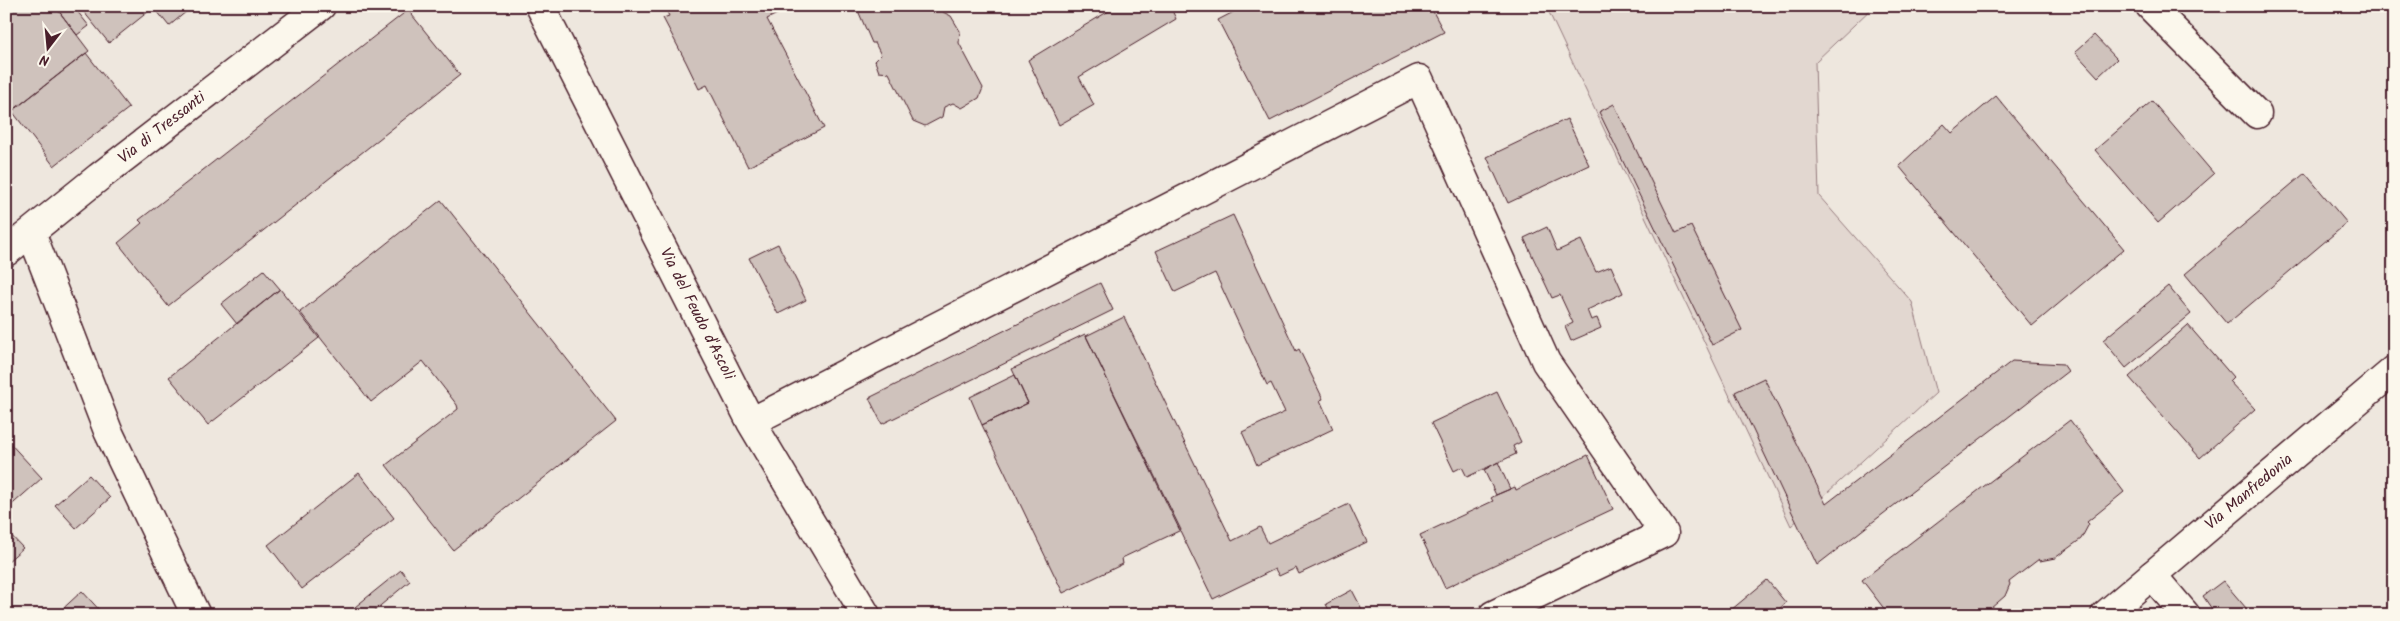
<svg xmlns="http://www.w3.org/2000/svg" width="2400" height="621" font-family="Kalam,sans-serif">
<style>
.built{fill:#eee7de}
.green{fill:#e2d7d0;stroke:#967b7e}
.building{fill:#cfc2bc;stroke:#4a1f2b}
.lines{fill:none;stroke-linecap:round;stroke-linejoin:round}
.street-casing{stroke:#4a1f2b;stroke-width:31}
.secondary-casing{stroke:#4a1f2b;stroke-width:31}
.street{stroke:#fbf7ec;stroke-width:28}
.secondary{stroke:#fbf7ec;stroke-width:28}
.labels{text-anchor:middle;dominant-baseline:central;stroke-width:4;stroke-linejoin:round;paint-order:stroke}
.street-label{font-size:16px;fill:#4a1f2b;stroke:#fbf7ec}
</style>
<rect width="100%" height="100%" fill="#fbf7ec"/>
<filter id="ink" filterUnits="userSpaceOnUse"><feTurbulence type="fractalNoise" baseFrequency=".02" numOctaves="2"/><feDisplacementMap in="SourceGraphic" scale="10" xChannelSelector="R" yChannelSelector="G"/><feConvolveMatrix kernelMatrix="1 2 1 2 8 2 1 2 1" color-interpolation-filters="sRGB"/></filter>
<g filter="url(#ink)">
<path class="built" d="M 6,6 L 2394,6 L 2394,615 L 6,615 Z"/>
<path class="green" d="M 1546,6 L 1874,6 L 1815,62 L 1819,196 L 1912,302 L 1936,393 L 1791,526 Z"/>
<path class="building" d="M 6,6 L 55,6 L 89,51 L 6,116 Z
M 55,6 L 73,6 L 89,26 L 77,35 Z
M 79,6 L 153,6 L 154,7 L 109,43 Z
M 153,6 L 193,6 L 169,26 Z
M 664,6 L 778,6 L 779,13 L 767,19 L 824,128 L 748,167 L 707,85 L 699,89 L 686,62 L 663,18 L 669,16 Z
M 856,6 L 940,6 L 943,12 L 951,16 L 960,31 L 959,43 L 983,88 L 979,98 L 962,108 L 953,103 L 944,107 L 942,117 L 925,126 L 913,121 L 889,73 L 879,72 L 875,61 L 881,55 L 875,43 L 872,43 Z
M 1117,6 L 1170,6 L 1176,19 L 1079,77 L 1094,105 L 1059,125 L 1028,60 Z
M 1245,6 L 1430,6 L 1444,32 L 1270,121 L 1218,20 Z
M 408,10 L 460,75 L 168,306 L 118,243 L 142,223 L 139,220 Z
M 2094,35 L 2117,59 L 2098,77 L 2075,52 Z
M 86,53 L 129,108 L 54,166 L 12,111 Z
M 1996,96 L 2124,249 L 2032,326 L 1899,166 L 1944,124 L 1952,133 Z
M 2152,101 L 2214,174 L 2158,223 L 2095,150 Z
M 1614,104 L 1676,233 L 1691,226 L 1742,330 L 1712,345 L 1599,112 Z
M 1567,119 L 1589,165 L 1508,203 L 1487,157 Z
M 2305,173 L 2347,223 L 2227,324 L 2185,274 Z
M 441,200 L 616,421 L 453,550 L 386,465 L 458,409 L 457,405 L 423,361 L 371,402 L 300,312 Z
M 1233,215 L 1296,351 L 1299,349 L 1323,399 L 1320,400 L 1333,429 L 1257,465 L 1242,432 L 1285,412 L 1271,383 L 1267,385 L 1215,273 L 1175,292 L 1156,251 Z
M 1547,227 L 1557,251 L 1581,240 L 1596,272 L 1611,266 L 1623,293 L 1587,310 L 1591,320 L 1597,318 L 1601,328 L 1571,341 L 1565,327 L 1573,323 L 1560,295 L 1552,298 L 1524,238 Z
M 778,244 L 806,300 L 778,314 L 749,258 Z
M 264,270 L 280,289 L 237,324 L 221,304 Z
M 1100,283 L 1113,310 L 882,424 L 869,398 Z
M 2168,286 L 2191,314 L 2126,368 L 2103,340 Z
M 280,289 L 319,338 L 208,425 L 169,377 Z
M 1124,317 L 1232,541 L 1260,527 L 1268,543 L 1349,504 L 1367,542 L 1299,574 L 1296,568 L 1279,576 L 1275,569 L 1213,599 L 1086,336 Z
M 2188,325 L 2233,377 L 2229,381 L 2255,409 L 2200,458 L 2129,377 Z
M 1085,334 L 1181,530 L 1122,558 L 1123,564 L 1063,593 L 982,425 L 1028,403 L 1012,369 Z
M 2012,361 L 2063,364 L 2068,371 L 1817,565 L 1735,392 L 1764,378 L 1826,504 Z
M 1015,375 L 1028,403 L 982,425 L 970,397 Z
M 1497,392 L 1521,442 L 1513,446 L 1516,454 L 1467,477 L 1462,467 L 1454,471 L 1431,423 Z
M 2070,420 L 2124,492 L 2087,522 L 2089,524 L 2081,539 L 2055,558 L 2040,561 L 2039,559 L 2009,582 L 2010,584 L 2005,596 L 1983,615 L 1889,615 L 1862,580 Z
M 6,439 L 42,478 L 6,510 Z
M 1588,455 L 1613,509 L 1445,588 L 1420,535 L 1493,501 L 1491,498 L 1496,495 L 1515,487 L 1516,490 Z
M 1498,462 L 1510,489 L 1496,495 L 1484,470 Z
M 359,473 L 394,518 L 302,589 L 268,545 Z
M 89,475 L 110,498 L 76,528 L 55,505 Z
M 6,530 L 23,548 L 6,563 Z
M 401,570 L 410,581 L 369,615 L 361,615 L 355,607 Z
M 1767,580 L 1786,603 L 1772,615 L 1725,615 Z
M 2223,581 L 2252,615 L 2216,615 L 2203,596 Z
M 1352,590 L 1365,615 L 1331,615 L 1326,604 Z
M 82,591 L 104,615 L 56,615 Z"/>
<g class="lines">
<g class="street-casing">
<path id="street" d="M 540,6 L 751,422 L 866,615
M 2150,6 L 2257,114
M 31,232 L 108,431 L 196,615
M 6,252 L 99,177 L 321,6
M 751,422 L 1419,79 L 1546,362 L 1664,533 L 1493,615
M 2152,575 L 2186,615"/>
</g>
<g class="secondary-casing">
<path id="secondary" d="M 2105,615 L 2394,370"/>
</g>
<use href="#street" class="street"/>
<use href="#secondary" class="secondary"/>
</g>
</g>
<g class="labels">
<g class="street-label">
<text transform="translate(162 128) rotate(-38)">Via di Tressanti</text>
<text transform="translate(697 314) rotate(63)">Via del Feudo d'Ascoli</text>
<text transform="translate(2249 492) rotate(-40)">Via Manfredonia</text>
</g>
</g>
<rect width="2400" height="621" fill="none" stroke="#fbf7ec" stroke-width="25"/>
<rect x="12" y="12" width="2375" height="596" fill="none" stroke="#4a1f2b" stroke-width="2" filter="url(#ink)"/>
<g transform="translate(48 48) rotate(196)" stroke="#fbf7ec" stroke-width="4" paint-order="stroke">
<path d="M0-4L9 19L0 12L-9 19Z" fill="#4a1f2b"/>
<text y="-8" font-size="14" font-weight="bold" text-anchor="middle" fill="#4a1f2b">N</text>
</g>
</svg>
